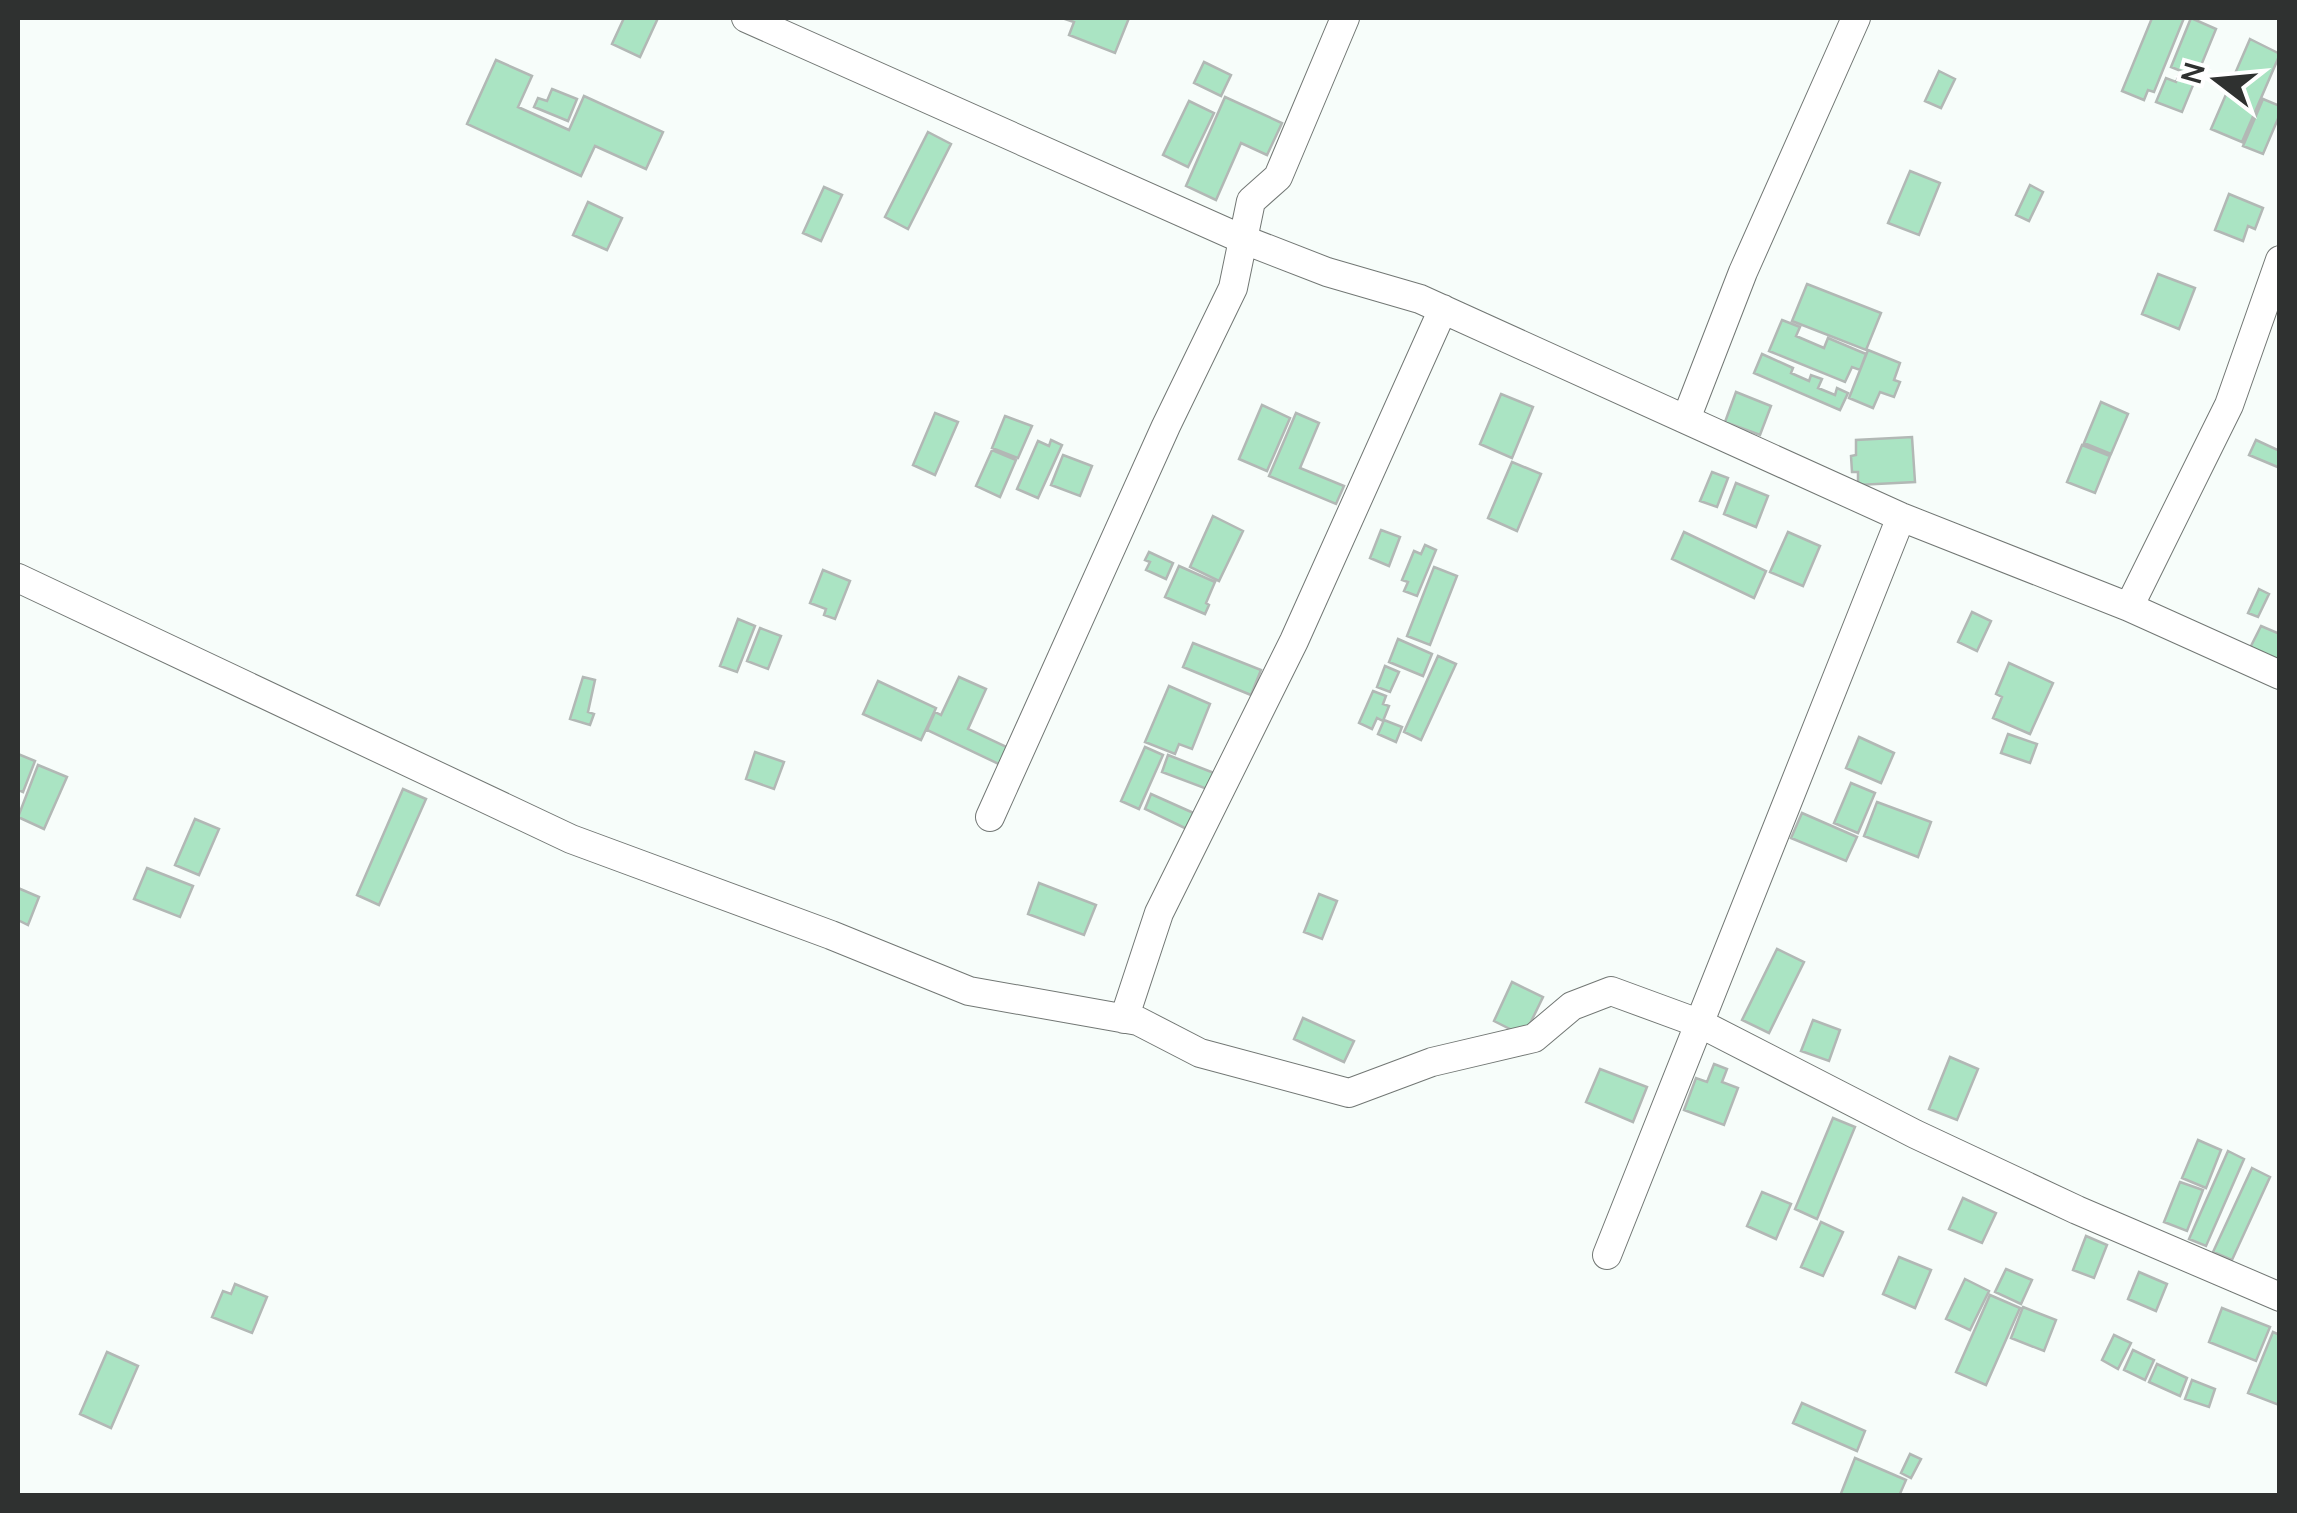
<svg xmlns="http://www.w3.org/2000/svg" width="2297" height="1513" font-family="Manrope,sans-serif">
<style>
.building{fill:#aae4c3;stroke:#b2b8b5;stroke-width:2.5}
.lines{fill:none;stroke-linecap:round;stroke-linejoin:round}
.minor-casing{stroke:#727774;stroke-width:30}
.minor{stroke:#fff;stroke-width:28}
</style>
<rect width="100%" height="100%" fill="#f7fdfa"/>
<path class="building" d="M 624,18 L 658,18 L 640,57 L 612,44 Z
M 1062,18 L 1129,18 L 1115,53 L 1069,35 L 1074,22 Z
M 2152,18 L 2184,18 L 2154,92 L 2148,90 L 2144,100 L 2122,91 Z
M 2191,18 L 2216,29 L 2182,112 L 2156,102 L 2166,78 L 2176,82 L 2181,71 L 2171,67 Z
M 2250,39 L 2280,54 L 2242,142 L 2211,129 Z
M 496,60 L 532,76 L 518,107 L 569,130 L 584,96 L 663,132 L 646,169 L 595,146 L 581,176 L 467,124 Z
M 1204,62 L 1231,75 L 1221,96 L 1194,83 Z
M 1939,71 L 1955,79 L 1941,108 L 1925,101 Z
M 552,89 L 577,99 L 568,121 L 534,107 L 538,98 L 547,101 Z
M 1225,97 L 1282,123 L 1267,155 L 1241,143 L 1216,200 L 1186,186 Z
M 2263,99 L 2280,106 L 2280,114 L 2263,154 L 2243,146 Z
M 1189,101 L 1214,113 L 1188,167 L 1163,155 Z
M 928,132 L 951,144 L 908,229 L 885,217 Z
M 1910,171 L 1940,183 L 1919,235 L 1888,223 Z
M 2030,185 L 2043,192 L 2029,221 L 2016,215 Z
M 824,187 L 842,195 L 821,241 L 803,233 Z
M 2229,194 L 2263,208 L 2255,229 L 2248,226 L 2243,241 L 2215,230 Z
M 588,202 L 622,218 L 607,250 L 573,235 Z
M 2158,274 L 2195,288 L 2179,329 L 2142,314 Z
M 1807,284 L 1881,313 L 1866,350 L 1792,321 Z
M 1782,320 L 1800,327 L 1796,336 L 1824,348 L 1828,338 L 1866,354 L 1860,370 L 1852,367 L 1845,382 L 1769,351 Z
M 1868,350 L 1900,363 L 1894,380 L 1900,382 L 1894,397 L 1880,392 L 1873,408 L 1849,398 Z
M 1762,354 L 1793,368 L 1791,373 L 1809,381 L 1811,375 L 1822,379 L 1818,388 L 1835,395 L 1837,388 L 1848,393 L 1840,410 L 1754,373 Z
M 1736,392 L 1771,406 L 1760,435 L 1725,422 Z
M 1501,394 L 1533,407 L 1512,458 L 1480,444 Z
M 2101,402 L 2128,414 L 2111,454 L 2084,443 Z
M 1262,405 L 1290,418 L 1267,471 L 1239,459 Z
M 935,413 L 958,422 L 935,475 L 913,465 Z
M 1296,413 L 1319,423 L 1300,468 L 1344,486 L 1336,504 L 1269,476 Z
M 1005,416 L 1032,426 L 1018,458 L 992,448 Z
M 1912,437 L 1915,482 L 1858,485 L 1858,472 L 1852,472 L 1851,456 L 1856,455 L 1856,440 Z
M 1051,440 L 1062,445 L 1038,498 L 1017,489 L 1038,441 L 1049,446 Z
M 2256,440 L 2280,451 L 2280,468 L 2249,455 Z
M 2082,445 L 2110,456 L 2095,493 L 2067,482 Z
M 992,450 L 1016,460 L 1000,497 L 976,486 Z
M 1063,455 L 1092,466 L 1080,496 L 1051,485 Z
M 1512,462 L 1541,474 L 1517,531 L 1488,518 Z
M 1712,472 L 1728,478 L 1717,507 L 1700,501 Z
M 1736,483 L 1768,496 L 1756,527 L 1724,514 Z
M 1213,516 L 1243,531 L 1219,581 L 1190,567 Z
M 1381,530 L 1400,537 L 1389,566 L 1370,558 Z
M 1684,532 L 1766,571 L 1754,598 L 1672,559 Z
M 1788,532 L 1820,546 L 1803,586 L 1770,572 Z
M 1425,545 L 1436,550 L 1417,596 L 1404,591 L 1408,582 L 1402,580 L 1414,551 L 1421,554 Z
M 1149,552 L 1173,563 L 1166,579 L 1146,570 L 1150,562 L 1145,560 Z
M 1179,566 L 1215,582 L 1206,603 L 1209,605 L 1205,614 L 1165,597 Z
M 1434,567 L 1457,576 L 1430,645 L 1407,636 Z
M 823,570 L 850,581 L 835,619 L 824,615 L 826,609 L 810,603 Z
M 2259,589 L 2269,594 L 2258,617 L 2248,613 Z
M 1972,612 L 1991,621 L 1977,651 L 1958,642 Z
M 738,619 L 755,626 L 737,672 L 720,666 Z
M 2261,626 L 2280,634 L 2280,655 L 2274,667 L 2247,654 Z
M 760,628 L 781,636 L 768,669 L 747,661 Z
M 1398,639 L 1432,654 L 1423,676 L 1389,662 Z
M 1193,643 L 1261,670 L 1251,695 L 1183,667 Z
M 1438,656 L 1456,664 L 1421,740 L 1404,732 Z
M 2009,663 L 2053,683 L 2030,734 L 1993,718 L 2002,697 L 1996,694 Z
M 1385,666 L 1399,672 L 1390,692 L 1377,687 Z
M 583,677 L 595,680 L 588,712 L 594,714 L 590,725 L 570,719 Z
M 959,677 L 986,689 L 968,729 L 1011,749 L 1003,766 L 927,730 L 935,712 L 941,715 Z
M 878,681 L 936,708 L 921,740 L 863,714 Z
M 1169,686 L 1210,704 L 1192,749 L 1179,744 L 1175,754 L 1145,742 Z
M 1373,691 L 1386,696 L 1383,704 L 1389,706 L 1383,721 L 1377,718 L 1372,729 L 1359,723 Z
M 1384,720 L 1402,727 L 1396,742 L 1378,734 Z
M 2008,734 L 2037,744 L 2030,763 L 2001,753 Z
M 1859,737 L 1894,753 L 1881,783 L 1846,768 Z
M 1145,747 L 1163,755 L 1139,809 L 1121,801 Z
M 755,752 L 784,762 L 774,789 L 746,779 Z
M 18,754 L 35,761 L 23,792 L 18,790 Z
M 1168,755 L 1214,773 L 1207,789 L 1162,772 Z
M 38,765 L 67,777 L 44,829 L 18,817 Z
M 1851,783 L 1875,793 L 1858,833 L 1834,823 Z
M 403,789 L 426,799 L 379,905 L 357,895 Z
M 1151,794 L 1198,815 L 1191,831 L 1145,809 Z
M 1877,802 L 1931,822 L 1918,857 L 1864,836 Z
M 1802,813 L 1857,837 L 1846,861 L 1791,838 Z
M 195,819 L 219,829 L 199,875 L 175,865 Z
M 147,868 L 193,886 L 180,917 L 134,899 Z
M 1039,883 L 1096,905 L 1084,935 L 1028,914 Z
M 18,888 L 39,897 L 28,925 L 18,920 Z
M 1319,894 L 1337,901 L 1322,939 L 1304,932 Z
M 1777,949 L 1804,962 L 1769,1033 L 1742,1020 Z
M 1512,982 L 1543,997 L 1524,1036 L 1494,1021 Z
M 1303,1018 L 1354,1041 L 1344,1062 L 1294,1039 Z
M 1813,1020 L 1840,1030 L 1829,1061 L 1801,1051 Z
M 1950,1057 L 1978,1069 L 1957,1120 L 1929,1109 Z
M 1714,1064 L 1727,1069 L 1722,1082 L 1738,1088 L 1724,1125 L 1684,1110 L 1696,1078 L 1707,1082 Z
M 1600,1069 L 1647,1087 L 1633,1122 L 1586,1102 Z
M 1833,1118 L 1855,1127 L 1817,1219 L 1795,1209 Z
M 2198,1140 L 2221,1150 L 2206,1188 L 2182,1178 Z
M 2228,1151 L 2244,1159 L 2206,1246 L 2189,1239 Z
M 2252,1168 L 2270,1177 L 2232,1260 L 2213,1252 Z
M 2180,1182 L 2203,1190 L 2187,1231 L 2164,1222 Z
M 1762,1192 L 1791,1204 L 1776,1239 L 1747,1226 Z
M 1963,1198 L 1996,1213 L 1982,1243 L 1949,1229 Z
M 1821,1222 L 1843,1232 L 1823,1276 L 1801,1267 Z
M 2086,1236 L 2107,1245 L 2094,1278 L 2073,1270 Z
M 1899,1257 L 1931,1270 L 1915,1308 L 1883,1294 Z
M 2006,1269 L 2032,1280 L 2021,1304 L 1995,1292 Z
M 2139,1272 L 2167,1284 L 2156,1311 L 2128,1299 Z
M 1965,1279 L 1989,1291 L 1970,1330 L 1946,1319 Z
M 235,1284 L 267,1297 L 252,1333 L 212,1317 L 223,1291 L 231,1294 Z
M 1990,1295 L 2020,1308 L 1986,1385 L 1956,1372 Z
M 2023,1307 L 2056,1320 L 2044,1351 L 2011,1338 Z
M 2222,1308 L 2270,1327 L 2256,1361 L 2209,1342 Z
M 2273,1332 L 2280,1335 L 2279,1405 L 2248,1393 Z
M 2114,1335 L 2131,1343 L 2118,1369 L 2102,1360 Z
M 2133,1350 L 2154,1360 L 2145,1380 L 2124,1370 Z
M 107,1352 L 138,1366 L 111,1428 L 80,1414 Z
M 2157,1364 L 2187,1378 L 2180,1396 L 2149,1382 Z
M 2192,1380 L 2215,1389 L 2209,1407 L 2185,1399 Z
M 1802,1403 L 1865,1431 L 1857,1451 L 1793,1423 Z
M 1910,1454 L 1921,1459 L 1911,1478 L 1901,1473 Z
M 1855,1458 L 1906,1480 L 1899,1496 L 1840,1496 Z"/>
<g class="lines">
<g class="minor-casing">
<path id="minor" d="M 746,18 L 1242,239 L 1327,272 L 1420,299 L 1901,517 L 2129,607 L 2280,675
M 1686,419 L 1743,272 L 1856,18
M 18,578 L 571,839 L 831,935 L 969,991 L 1138,1021 L 1200,1053 L 1349,1093 L 1432,1062 L 1534,1038 L 1572,1006 L 1611,991 L 1701,1024 L 1915,1134 L 2077,1210 L 2280,1297
M 2129,607 L 2229,405 L 2280,260
M 990,817 L 1166,426 L 1233,288 L 1251,201 L 1278,177 L 1345,18
M 1124,1019 L 1159,913 L 1294,641 L 1443,309
M 1607,1255 L 1901,517"/>
</g>
<use href="#minor" class="minor"/>
</g>
<rect width="2297" height="1513" fill="none" stroke="#2f3130" stroke-width="40"/>
<g transform="translate(2217 80) rotate(286)" stroke="#ffffff" stroke-width="8" paint-order="stroke">
<path d="M0-8L18 38L0 25L-18 38Z" fill="#2f3130"/>
<text y="-15" font-size="28" font-weight="bold" text-anchor="middle" fill="#2f3130">N</text>
</g>
</svg>
